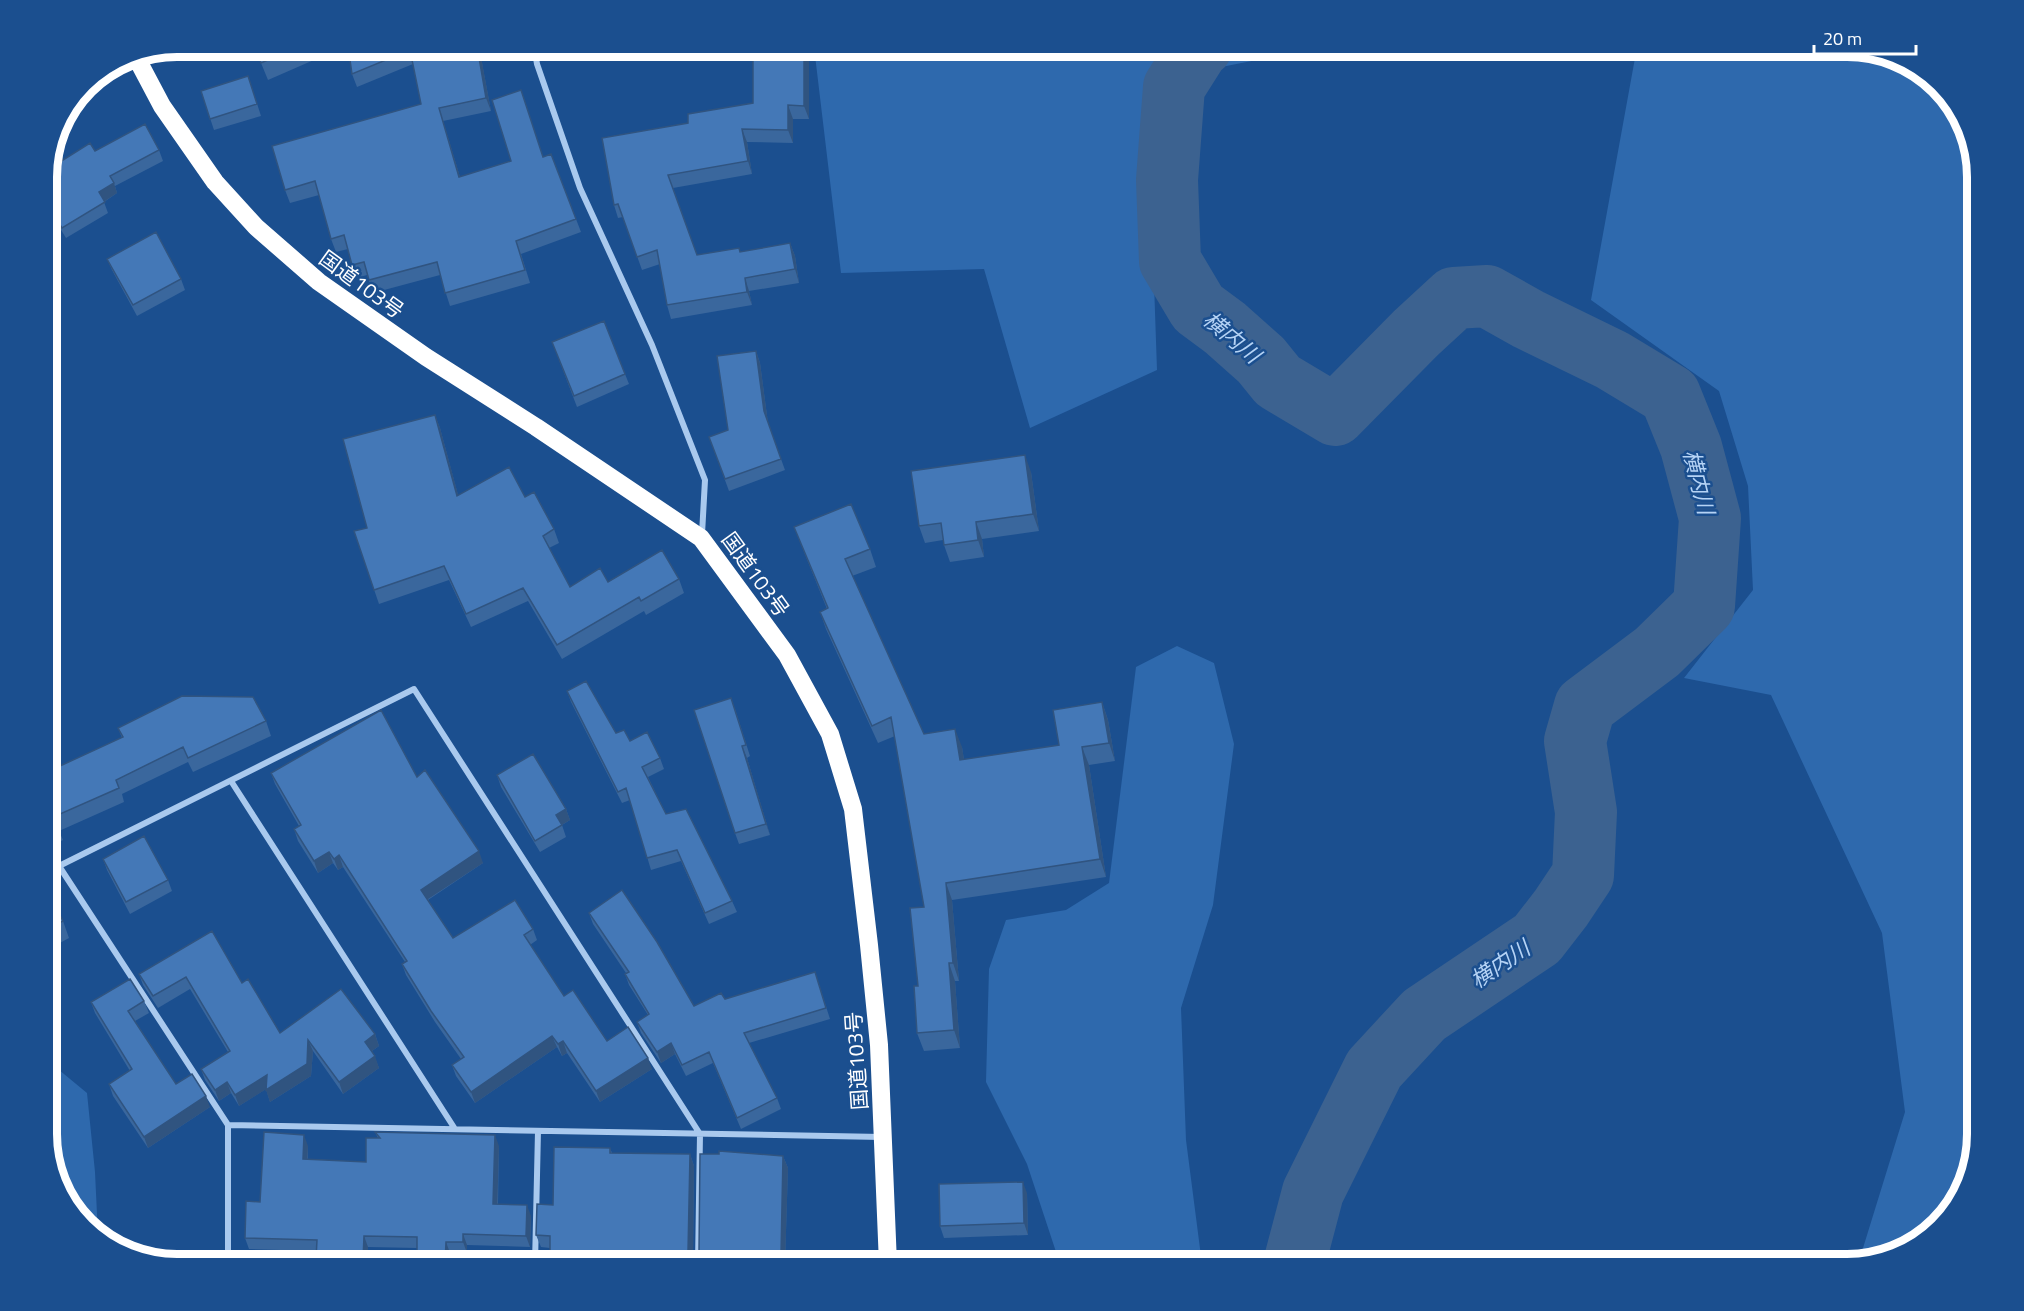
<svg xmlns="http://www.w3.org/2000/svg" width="2024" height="1311" font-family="'Titillium Web','Noto Sans JP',sans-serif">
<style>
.green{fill:#2e69ad}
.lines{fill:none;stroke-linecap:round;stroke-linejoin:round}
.river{stroke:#3c6290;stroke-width:62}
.street{stroke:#a9c9ee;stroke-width:6}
.highway{stroke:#fff;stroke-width:18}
.wall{fill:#3a679d}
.shaded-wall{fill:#305480}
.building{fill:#4478b7;stroke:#305480;stroke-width:1.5}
.labels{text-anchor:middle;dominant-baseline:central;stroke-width:5;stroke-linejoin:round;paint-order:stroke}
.street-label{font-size:21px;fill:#fff;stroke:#1b4f8f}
.water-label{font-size:22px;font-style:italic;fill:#b5d3f5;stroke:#1b4f8f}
.rim{fill:none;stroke:#fff;stroke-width:8}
</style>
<rect width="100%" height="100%" fill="#1b4f8f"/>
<path class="green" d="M 814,47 L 814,46 L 1323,47 L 1206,70 L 1149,138 L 1157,370 L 1030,428 L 984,269 L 841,273 Z
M 1637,47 L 1847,47 L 1919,68 L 1960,112 L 1977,176 L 1977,1135 L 1956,1206 L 1912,1247 L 1859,1261 L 1905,1112 L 1882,933 L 1771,695 L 1684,678 L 1753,590 L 1748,486 L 1719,391 L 1591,300 Z
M 1177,646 L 1214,663 L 1234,744 L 1213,905 L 1181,1008 L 1186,1140 L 1202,1264 L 1060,1264 L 1027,1164 L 986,1082 L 989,969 L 1006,920 L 1066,910 L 1109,883 L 1136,667 Z
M 47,1060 L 87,1093 L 95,1172 L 98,1235 L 64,1199 L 47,1142 Z"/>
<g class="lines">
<path class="river" d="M 1202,46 L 1198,49 L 1174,87 L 1167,180 L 1170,261 L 1198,308 L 1225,328 L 1261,360 L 1278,381 L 1335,415 L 1416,333 L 1454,298 L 1487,296 L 1528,319 L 1612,360 L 1670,395 L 1691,447 L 1710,518 L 1704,606 L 1657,652 L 1585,706 L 1575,741 L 1586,812 L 1583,875 L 1561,908 L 1537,939 L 1424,1015 L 1374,1069 L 1313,1192 L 1294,1264"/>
<path class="street" d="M 534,46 L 537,64 L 580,188 L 652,345 L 705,480 L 702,534
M 231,781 L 455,1129
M 59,866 L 228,1125 L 228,1264
M 47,872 L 414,689 L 700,1134 L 698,1264
M 228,1125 L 882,1137
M 535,1264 L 538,1131"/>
<path class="highway" d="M 135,55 L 162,106 L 215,182 L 256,227 L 319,282 L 426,357 L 536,427 L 701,538 L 787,655 L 830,734 L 853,809 L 869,945 L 879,1045 L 888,1264"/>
</g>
<path class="wall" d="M 254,46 L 319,46 L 323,56 L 268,80 Z
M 348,46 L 483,46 L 479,47 L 491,111 L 443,121 L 460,177 L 543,157 L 551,154 L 581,232 L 521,254 L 530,283 L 450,306 L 440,275 L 373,293 L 367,275 L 357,278 L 348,249 L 336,252 L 331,239 L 319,195 L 290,203 L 285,190 L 421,104 L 413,64 L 357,87 L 352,74 Z
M 809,50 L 809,119 L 793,119 L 793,143 L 747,142 L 752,174 L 673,188 L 697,255 L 741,252 L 790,243 L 795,256 L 799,283 L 749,291 L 752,305 L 671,319 L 667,305 L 660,264 L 642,270 L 623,217 L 618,218 L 614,205 L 688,123 L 753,103 Z
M 252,88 L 261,116 L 214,130 L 201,91 Z
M 159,150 L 163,161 L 115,186 L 117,193 L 104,202 L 108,213 L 66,238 L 47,207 L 47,170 L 95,151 Z
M 107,259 L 181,279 L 185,290 L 137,316 L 112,270 Z
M 756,351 L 760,363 L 768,423 L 785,470 L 729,491 L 709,437 L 728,430 Z
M 556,352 L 625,374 L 629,384 L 577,407 Z
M 435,415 L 440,428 L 458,495 L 525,497 L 554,529 L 559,543 L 549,548 L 570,587 L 608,582 L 679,579 L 684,593 L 646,615 L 644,611 L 562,659 L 528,601 L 471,627 L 449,580 L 379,604 L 354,531 L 367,528 Z
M 1031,472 L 1039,531 L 982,539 L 984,557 L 950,562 L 944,545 L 943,540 L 925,543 L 919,526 Z
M 794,527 L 870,549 L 876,567 L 852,576 L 924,734 L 962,747 L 964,760 L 1059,745 L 1102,702 L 1108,720 L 1115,761 L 1089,765 L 1106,877 L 952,900 L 959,981 L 955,981 L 960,1048 L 924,1051 L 917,1033 L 918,986 L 924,907 L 895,736 L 878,743 L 826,629 L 820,612 L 827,609 Z
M 567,691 L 616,733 L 660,758 L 664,769 L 648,777 L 666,814 L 732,901 L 737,912 L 709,924 L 681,861 L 651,870 L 630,800 L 622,803 L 571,702 Z
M 735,709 L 750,756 L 747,758 L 770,835 L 739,844 L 735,833 Z
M 266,721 L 271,736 L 193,772 L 188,762 L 122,794 L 124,802 L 59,831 L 63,840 L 47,848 L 47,772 L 122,738 L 118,728 Z
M 271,773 L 417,777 L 483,863 L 428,900 L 453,938 L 533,929 L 537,940 L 530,945 L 564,996 L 607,1041 L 652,1069 L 600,1102 L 567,1053 L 562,1056 L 557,1047 L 475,1103 L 456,1076 L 452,1065 L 461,1059 L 435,1022 L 406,975 L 402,964 L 405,962 L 343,867 L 338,870 L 333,863 L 318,873 L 298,841 L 294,829 L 299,826 L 275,784 Z
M 497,775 L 566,809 L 570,820 L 562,825 L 566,837 L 540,852 L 501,787 Z
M 103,859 L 168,880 L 172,891 L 130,914 L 107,870 Z
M 47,891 L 63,921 L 69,938 L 47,950 Z
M 589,913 L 694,1006 L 725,999 L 815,972 L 830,1019 L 749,1043 L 777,1098 L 781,1109 L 741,1129 L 713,1063 L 686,1076 L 675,1054 L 661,1063 L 641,1033 L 637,1022 L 648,1015 L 629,985 L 625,974 L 626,973 L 593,924 Z
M 212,931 L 242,983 L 280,1033 L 375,1034 L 379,1046 L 372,1051 L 379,1068 L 343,1094 L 313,1051 L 311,1076 L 270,1102 L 266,1089 L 239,1106 L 231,1093 L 219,1101 L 205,1080 L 201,1069 L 228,1052 L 190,989 L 158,1008 L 143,985 L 139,974 Z
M 144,1001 L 149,1013 L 135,1021 L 176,1084 L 210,1107 L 148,1148 L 113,1096 L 109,1084 L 130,1071 L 95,1013 L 91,1002 Z
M 375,1132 L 499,1146 L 498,1204 L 531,1216 L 530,1247 L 467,1245 L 467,1253 L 450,1253 L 450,1264 L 418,1264 L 417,1262 L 417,1248 L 368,1247 L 368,1264 L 318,1264 L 316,1259 L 317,1251 L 249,1249 L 245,1238 L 260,1202 L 308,1146 L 308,1159 L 366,1162 L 378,1138 Z
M 610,1148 L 612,1153 L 690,1154 L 694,1166 L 693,1257 L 697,1256 L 783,1156 L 788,1168 L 785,1264 L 550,1264 L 550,1248 L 541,1247 L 536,1235 L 553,1205 Z
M 1027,1193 L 1028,1235 L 944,1238 L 940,1226 Z"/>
<path class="shaded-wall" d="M 477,46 L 479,46 L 491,111 L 486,98 Z
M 804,46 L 808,46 L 809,50 L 809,119 L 804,106 Z
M 788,105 L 793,119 L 793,143 L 788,130 Z
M 439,108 L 443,121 L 464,190 L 459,177 Z
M 742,129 L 747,142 L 752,174 L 748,161 Z
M 114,183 L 117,193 L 102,203 L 99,192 Z
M 790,243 L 795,256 L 799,283 L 795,269 Z
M 745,278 L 749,291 L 752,305 L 747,292 Z
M 756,351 L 760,363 L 768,423 L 764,411 Z
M 435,415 L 440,428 L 462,509 L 457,496 Z
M 1025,455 L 1031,472 L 1039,531 L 1033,514 Z
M 976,522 L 982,539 L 984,557 L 978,540 Z
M 1102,702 L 1108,720 L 1115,761 L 1109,743 Z
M 955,729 L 962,747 L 967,778 L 960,760 Z
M 742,746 L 747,758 L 770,835 L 766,824 Z
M 1082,747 L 1089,765 L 1106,877 L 1100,859 Z
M 566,809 L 570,820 L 560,826 L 556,815 Z
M 479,851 L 483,863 L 425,901 L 421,890 Z
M 329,852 L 333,863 L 318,873 L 314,861 Z
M 339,855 L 343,867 L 338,870 L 334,859 Z
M 946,883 L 952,900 L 959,981 L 953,963 Z
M 949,963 L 955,981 L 960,1048 L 954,1030 Z
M 375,1034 L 379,1046 L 369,1053 L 365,1042 Z
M 552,1036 L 557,1047 L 475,1103 L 471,1092 Z
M 308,1040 L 313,1051 L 311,1076 L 270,1102 L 266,1090 Z
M 563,1041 L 567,1053 L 562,1056 L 558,1044 Z
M 671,1043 L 675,1054 L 661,1063 L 657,1052 Z
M 375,1056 L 379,1068 L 343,1094 L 339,1082 Z
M 648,1058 L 652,1069 L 600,1102 L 596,1091 Z
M 267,1075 L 271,1086 L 239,1106 L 235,1095 Z
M 227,1082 L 231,1093 L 219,1101 L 215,1090 Z
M 206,1096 L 210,1107 L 148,1148 L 144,1137 Z
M 304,1135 L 308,1146 L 307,1170 L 303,1159 Z
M 495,1135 L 499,1146 L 497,1215 L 493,1204 Z
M 690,1154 L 694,1166 L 693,1264 L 688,1252 Z
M 783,1156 L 788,1168 L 785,1264 L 781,1254 Z
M 1023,1182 L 1027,1193 L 1028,1235 L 1024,1223 Z
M 527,1205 L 531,1216 L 530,1247 L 526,1236 Z
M 463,1234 L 467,1245 L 467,1253 L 463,1242 Z
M 364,1236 L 368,1247 L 368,1264 L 365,1264 L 363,1260 Z
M 446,1242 L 450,1253 L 450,1264 L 446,1264 L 445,1263 Z
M 778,1254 L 782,1264 L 778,1264 Z"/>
<path class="building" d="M 255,46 L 300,46 L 261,63 Z
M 348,46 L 477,46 L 486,98 L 439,108 L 459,177 L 511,161 L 492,100 L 521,90 L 543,157 L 551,154 L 576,219 L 516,241 L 525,270 L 445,293 L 437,262 L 369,280 L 364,262 L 352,265 L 344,235 L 331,239 L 315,181 L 285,190 L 272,146 L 421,104 L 410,50 L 352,74 Z
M 753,46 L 804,46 L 804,106 L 788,105 L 788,130 L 742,129 L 748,161 L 668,175 L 697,255 L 739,248 L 740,252 L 790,243 L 795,269 L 745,278 L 747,292 L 667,305 L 657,250 L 637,257 L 618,204 L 614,205 L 602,138 L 688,123 L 688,114 L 753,103 Z
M 248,76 L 257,104 L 210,119 L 201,91 Z
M 145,124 L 159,150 L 110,176 L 114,183 L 99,192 L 105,202 L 62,228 L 47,202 L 47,170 L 90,143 L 95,151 Z
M 156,232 L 181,279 L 133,305 L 107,259 Z
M 604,321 L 625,374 L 574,396 L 552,342 Z
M 756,351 L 764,411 L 781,459 L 725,479 L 709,437 L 728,430 L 717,356 Z
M 435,415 L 457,496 L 509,467 L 525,497 L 534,492 L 554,529 L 543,536 L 570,587 L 600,568 L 608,582 L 662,550 L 679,579 L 641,601 L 639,597 L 557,645 L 523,588 L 466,614 L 444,566 L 374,590 L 354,531 L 367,528 L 343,439 Z
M 1025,455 L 1033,514 L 976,522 L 978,540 L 944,545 L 941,523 L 919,526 L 911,471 Z
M 851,504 L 870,549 L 845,559 L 924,734 L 955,729 L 960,760 L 1059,745 L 1053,710 L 1102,702 L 1109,743 L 1082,747 L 1100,859 L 946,883 L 953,963 L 949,963 L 954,1030 L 917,1033 L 914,986 L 918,986 L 910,908 L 924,907 L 891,717 L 872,726 L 820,612 L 828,608 L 794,527 Z
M 586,681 L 616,733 L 624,730 L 630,741 L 647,732 L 660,758 L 642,767 L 666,814 L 686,809 L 732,901 L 705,913 L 677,850 L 647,858 L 626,788 L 618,792 L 567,691 Z
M 182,696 L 253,697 L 266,721 L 188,758 L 183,747 L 116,780 L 119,788 L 53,817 L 58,826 L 47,831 L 47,772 L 123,737 L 118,728 Z
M 731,698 L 746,745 L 742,746 L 766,824 L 735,833 L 694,710 Z
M 381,710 L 417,777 L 425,770 L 479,851 L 421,890 L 453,938 L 515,900 L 533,929 L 524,935 L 564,996 L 573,990 L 607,1041 L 628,1027 L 648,1058 L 596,1091 L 563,1041 L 558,1044 L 552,1036 L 471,1092 L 452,1065 L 464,1057 L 431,1011 L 402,964 L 407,961 L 339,855 L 334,859 L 329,852 L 314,861 L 294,829 L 301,825 L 271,773 Z
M 533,754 L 566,809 L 556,815 L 562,825 L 535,841 L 497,775 Z
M 144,836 L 168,880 L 126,902 L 103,859 Z
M 622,890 L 657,942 L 694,1006 L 721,993 L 725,999 L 815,972 L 826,1008 L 744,1033 L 777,1098 L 737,1118 L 709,1052 L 682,1065 L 671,1043 L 657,1052 L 637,1022 L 649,1014 L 625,974 L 629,972 L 589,913 Z
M 47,891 L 63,921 L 47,930 Z
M 212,931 L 242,983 L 248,979 L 280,1033 L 341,989 L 375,1034 L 365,1042 L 375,1056 L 339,1082 L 308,1040 L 307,1064 L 266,1090 L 267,1075 L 235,1095 L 227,1082 L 215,1090 L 201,1069 L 230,1051 L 186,977 L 153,996 L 139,974 Z
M 130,979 L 144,1001 L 128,1011 L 176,1084 L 192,1074 L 206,1096 L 144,1137 L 109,1084 L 132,1069 L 91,1002 Z
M 264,1132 L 304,1135 L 303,1159 L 366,1162 L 366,1138 L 380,1138 L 375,1132 L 495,1135 L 493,1204 L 527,1205 L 526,1236 L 463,1234 L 463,1242 L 446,1242 L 445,1263 L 417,1262 L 417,1237 L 364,1236 L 363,1260 L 316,1259 L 317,1240 L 245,1238 L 246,1201 L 260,1202 Z
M 554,1147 L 610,1148 L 610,1153 L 690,1154 L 688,1252 L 693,1257 L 697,1256 L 699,1252 L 700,1154 L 719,1154 L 719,1151 L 783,1156 L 781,1254 L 778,1254 L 778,1264 L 550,1264 L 550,1236 L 536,1235 L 537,1204 L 553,1205 Z
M 1023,1182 L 1024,1223 L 940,1226 L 939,1184 Z"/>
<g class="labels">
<g class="street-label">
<text transform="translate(362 284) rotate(36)">国道103号</text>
<text transform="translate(756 574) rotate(54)">国道103号</text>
<text transform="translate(856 1061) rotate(-94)">国道103号</text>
</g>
<g class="water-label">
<text transform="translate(1232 337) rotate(40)">横内川</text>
<text transform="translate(1699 482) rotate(76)">横内川</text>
<text transform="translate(1500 964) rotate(-34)">横内川</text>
</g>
</g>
<path d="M0 0H2024V1311H0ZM177 57H1847A120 120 0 0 1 1967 177V1134A120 120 0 0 1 1847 1254H177A120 120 0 0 1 57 1134V177A120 120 0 0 1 177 57Z" fill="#1b4f8f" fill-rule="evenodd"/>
<path class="rim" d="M177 57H1847A120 120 0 0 1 1967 177V1134A120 120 0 0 1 1847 1254H177A120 120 0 0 1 57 1134V177A120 120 0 0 1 177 57Z"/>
<path d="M1814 45v9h102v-9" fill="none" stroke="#ffffff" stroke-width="3"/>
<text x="1823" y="45" font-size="18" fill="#ffffff" stroke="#1b4f8f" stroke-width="4.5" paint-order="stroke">20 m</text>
</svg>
